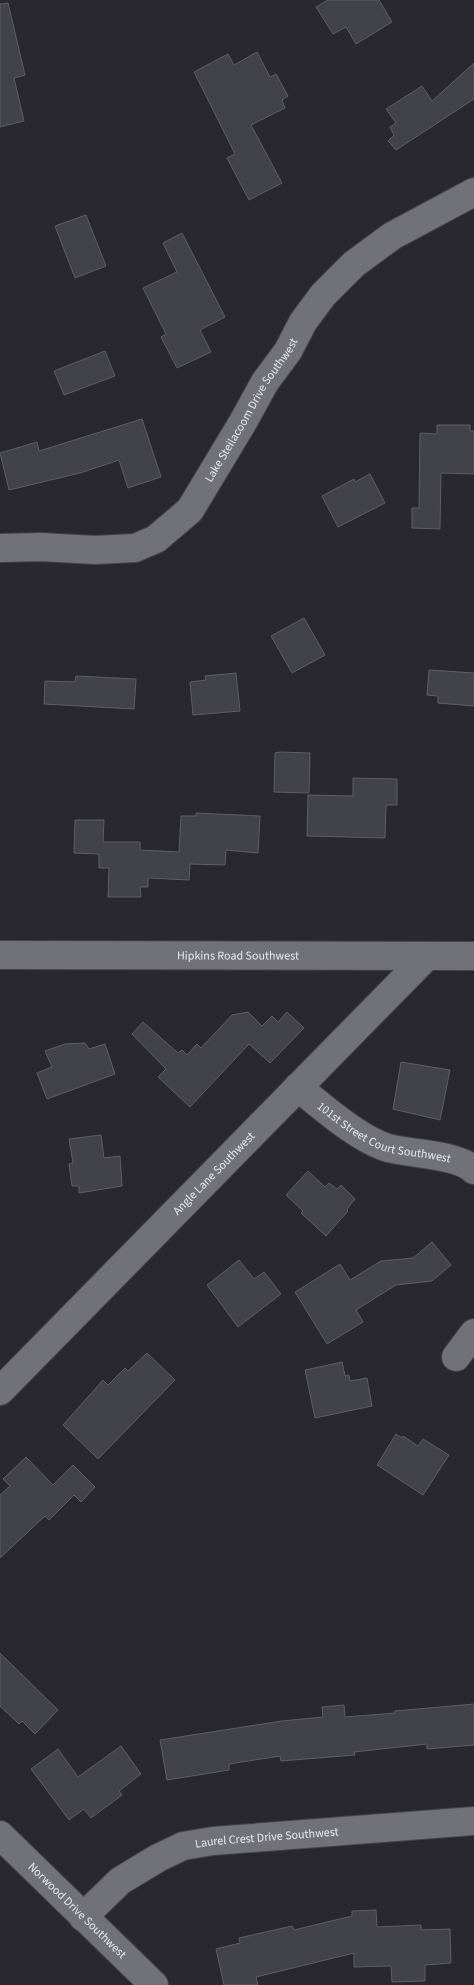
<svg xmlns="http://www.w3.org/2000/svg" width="474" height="1985" font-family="'Source Sans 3',sans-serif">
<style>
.building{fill:#424349;stroke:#5e5f66}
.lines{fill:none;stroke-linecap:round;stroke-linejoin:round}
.minor-casing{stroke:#444449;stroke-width:30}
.minor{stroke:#717279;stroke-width:28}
.labels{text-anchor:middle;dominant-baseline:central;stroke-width:4;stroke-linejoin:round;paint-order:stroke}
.street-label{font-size:12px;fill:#e6e7eb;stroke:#1e1f24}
</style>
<rect width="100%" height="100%" fill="#28282e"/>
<path class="building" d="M 328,0 L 379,0 L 392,22 L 356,44 L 346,27 L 333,34 L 316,7 Z
M 8,3 L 25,75 L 14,78 L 24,121 L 0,127 L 0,4 Z
M 257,52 L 270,77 L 276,74 L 288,96 L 282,100 L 285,108 L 251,125 L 282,183 L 249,200 L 227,158 L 235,154 L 194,72 L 228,54 L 234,65 Z
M 474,63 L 474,99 L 396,150 L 388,141 L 394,135 L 390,127 L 396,123 L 386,109 L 422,86 L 432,101 Z
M 86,215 L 106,266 L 75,278 L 55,226 Z
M 182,233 L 225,317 L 200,330 L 211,352 L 177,368 L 161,337 L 166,334 L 143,288 L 177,272 L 163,243 Z
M 105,351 L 115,376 L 64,395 L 54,371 Z
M 142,419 L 161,477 L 128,488 L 119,460 L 80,473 L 9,490 L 0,453 L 37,442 L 39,451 Z
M 437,425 L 470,425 L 470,431 L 474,431 L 474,474 L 441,473 L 440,529 L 412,528 L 412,508 L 419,508 L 420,433 L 437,434 Z
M 370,474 L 385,503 L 338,527 L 322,496 L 354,479 L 355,482 Z
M 304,618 L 325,655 L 292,673 L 271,636 Z
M 429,670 L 474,673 L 474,706 L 438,703 L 438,696 L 427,695 Z
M 236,673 L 240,711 L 193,715 L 190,682 L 206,680 L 205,676 Z
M 76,676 L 136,679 L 134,709 L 44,704 L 45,681 L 75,682 Z
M 280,752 L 310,753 L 309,793 L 274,792 L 275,753 Z
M 353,778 L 397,779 L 397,805 L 386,805 L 385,838 L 307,836 L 308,795 L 353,796 Z
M 196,813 L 260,816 L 258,853 L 226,850 L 225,865 L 190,864 L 189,880 L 148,878 L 148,887 L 140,887 L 141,897 L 108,897 L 109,868 L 99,868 L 99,854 L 74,853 L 75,820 L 104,820 L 103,842 L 140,842 L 140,850 L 179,852 L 181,816 L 196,816 Z
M 248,1012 L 262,1026 L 272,1016 L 278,1022 L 287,1012 L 304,1028 L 270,1063 L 249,1044 L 190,1107 L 158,1077 L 166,1069 L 132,1034 L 143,1022 L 178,1053 L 182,1050 L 187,1055 L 197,1044 L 201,1048 L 232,1015 Z
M 85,1043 L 89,1049 L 105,1044 L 115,1074 L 47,1099 L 37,1073 L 52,1067 L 45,1051 L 65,1044 Z
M 401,1062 L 450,1070 L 440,1120 L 393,1109 Z
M 101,1135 L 104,1158 L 120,1156 L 122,1186 L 79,1193 L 79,1186 L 72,1186 L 69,1164 L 73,1163 L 69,1139 Z
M 308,1171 L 325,1187 L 329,1183 L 337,1189 L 341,1185 L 355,1199 L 350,1205 L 347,1210 L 348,1211 L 326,1236 L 301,1213 L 303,1211 L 286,1195 Z
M 432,1242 L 451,1265 L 432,1281 L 396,1285 L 356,1310 L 363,1322 L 327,1344 L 295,1292 L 340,1264 L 350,1280 L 381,1261 L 413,1258 Z
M 239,1260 L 254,1279 L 264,1272 L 281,1294 L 238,1327 L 207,1285 Z
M 147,1353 L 175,1380 L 98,1459 L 63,1425 L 103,1380 L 108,1385 L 125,1368 L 128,1371 Z
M 342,1362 L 345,1376 L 349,1375 L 350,1381 L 367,1378 L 372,1406 L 315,1418 L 305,1370 Z
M 396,1434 L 402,1438 L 403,1436 L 418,1446 L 423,1439 L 449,1455 L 423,1495 L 377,1465 Z
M 26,1457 L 53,1485 L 73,1465 L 95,1487 L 81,1502 L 74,1495 L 49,1520 L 45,1516 L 0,1558 L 0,1495 L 10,1486 L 3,1479 Z
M 0,1653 L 58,1710 L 35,1734 L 22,1721 L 19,1724 L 0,1706 Z
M 474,1704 L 474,1745 L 427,1749 L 427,1744 L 354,1752 L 355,1755 L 281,1761 L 280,1756 L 229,1764 L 229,1770 L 167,1780 L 160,1740 L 282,1721 L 323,1717 L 322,1707 L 344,1705 L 345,1717 L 395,1713 L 395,1711 Z
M 121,1746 L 141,1774 L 119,1791 L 122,1795 L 91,1818 L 84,1809 L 69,1820 L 31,1769 L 58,1749 L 78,1777 Z
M 376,1910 L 377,1927 L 421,1925 L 421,1930 L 450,1929 L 451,1963 L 425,1965 L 425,1981 L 392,1982 L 391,1966 L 354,1967 L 354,1953 L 256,1977 L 258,1985 L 224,1985 L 216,1949 L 240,1943 L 239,1938 L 292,1926 L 294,1930 L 352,1916 L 352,1911 Z"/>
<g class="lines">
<g class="minor-casing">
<g id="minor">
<path id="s1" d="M 0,548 L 41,547 L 95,550 L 135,548 L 156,539 L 190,510 L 243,422 L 265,382 L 288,351 L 303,322 L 323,295 L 354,264 L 392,236 L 474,192"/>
<path id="s2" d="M 0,955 L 474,956"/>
<path id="s3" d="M 298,1087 C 322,1107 359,1139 388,1148 C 411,1154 457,1154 474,1170"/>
<path d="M 456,1357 L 474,1333"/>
<path id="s4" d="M 0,1391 L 426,957"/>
<path id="s5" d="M 0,1835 L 154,1985"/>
<path id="s6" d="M 83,1917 L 120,1881 L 158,1858 L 183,1846 L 213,1841 L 474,1821"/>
</g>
</g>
<use href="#minor" class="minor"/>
</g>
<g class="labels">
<g class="street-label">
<text stroke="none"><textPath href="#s1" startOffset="320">Lake Steilacoom Drive Southwest</textPath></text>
<text stroke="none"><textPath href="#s2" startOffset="238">Hipkins Road Southwest</textPath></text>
<text stroke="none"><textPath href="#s3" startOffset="100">101st Street Court Southwest</textPath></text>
<text stroke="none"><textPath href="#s4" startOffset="305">Angle Lane Southwest</textPath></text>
<text stroke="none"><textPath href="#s6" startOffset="208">Laurel Crest Drive Southwest</textPath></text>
<text stroke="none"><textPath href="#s5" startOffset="108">Norwood Drive Southwest</textPath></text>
</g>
</g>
</svg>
